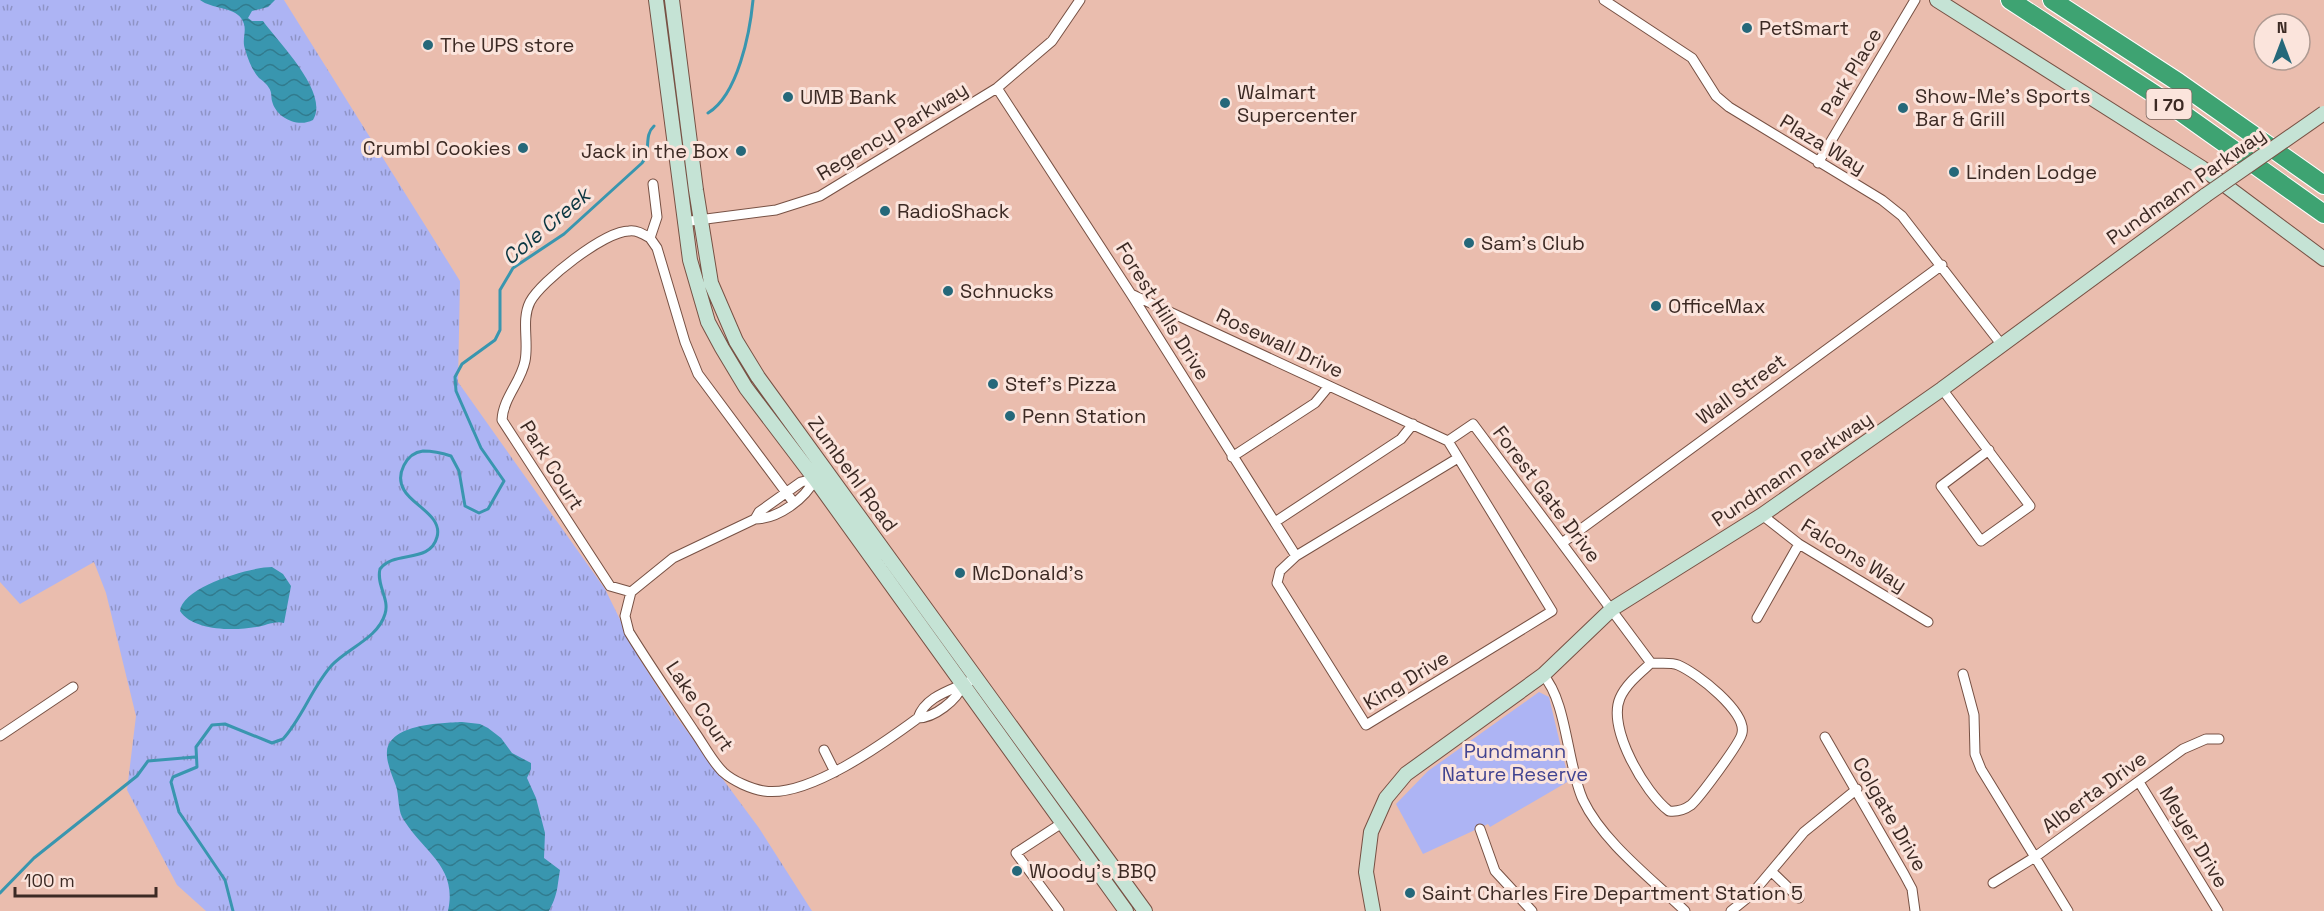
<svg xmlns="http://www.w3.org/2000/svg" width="2324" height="911" font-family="'Space Grotesk',sans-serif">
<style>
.grass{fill:url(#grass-tufts)}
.park{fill:#adb4f4}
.water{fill:url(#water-waves)}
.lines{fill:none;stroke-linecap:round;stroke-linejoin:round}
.stream{stroke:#3996af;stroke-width:3}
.street-casing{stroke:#775144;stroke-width:11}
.secondary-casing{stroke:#775144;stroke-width:16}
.highway-casing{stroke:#fff;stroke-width:20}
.street{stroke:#fff;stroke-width:9}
.secondary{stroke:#c5e3d5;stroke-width:14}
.highway{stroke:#3ea372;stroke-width:18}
.secondary-bridge-casing{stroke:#775144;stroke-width:16;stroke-linecap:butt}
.secondary-bridge{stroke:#c5e3d5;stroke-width:14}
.poi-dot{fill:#25687a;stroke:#fbe4dc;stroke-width:2}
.labels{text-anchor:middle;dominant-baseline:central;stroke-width:6;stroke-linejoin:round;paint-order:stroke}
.shield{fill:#fbe4dc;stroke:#75625b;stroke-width:1.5}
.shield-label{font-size:18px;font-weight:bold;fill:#3c2a24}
.poi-label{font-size:20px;fill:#3c2a24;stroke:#fbe4dc;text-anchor:start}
.street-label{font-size:20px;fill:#3c2a24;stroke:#fbe4dc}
.park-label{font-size:20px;fill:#424491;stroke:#fbe4dc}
.water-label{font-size:21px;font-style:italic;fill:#0a3641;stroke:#fbe4dc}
</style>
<defs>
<pattern id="grass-tufts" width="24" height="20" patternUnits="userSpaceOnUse" patternTransform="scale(1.5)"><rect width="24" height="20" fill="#adb4f4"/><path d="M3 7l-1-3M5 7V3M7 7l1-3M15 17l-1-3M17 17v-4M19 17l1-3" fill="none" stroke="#8e93c5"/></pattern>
<pattern id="water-waves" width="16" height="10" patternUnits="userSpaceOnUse" patternTransform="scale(1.5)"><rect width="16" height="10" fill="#3996af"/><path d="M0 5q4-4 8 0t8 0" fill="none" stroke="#317b8e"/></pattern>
</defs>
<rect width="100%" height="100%" fill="#eabdae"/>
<path class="grass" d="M 0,0 L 284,0 L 460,281 L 458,382 L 605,589 L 639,658 L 676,716 L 759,828 L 812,911 L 206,911 L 177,885 L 127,790 L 136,716 L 106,593 L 94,562 L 20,604 L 0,582 Z"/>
<path class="park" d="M 1539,692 L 1549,697 L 1569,781 L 1490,827 L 1488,824 L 1423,854 L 1396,804 L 1428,771 Z"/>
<path class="water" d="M 200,0 L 275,0 L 268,7 L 252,11 L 248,18 L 252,21 L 263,21 C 278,42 330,93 313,120 C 298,128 276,118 272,101 C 271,97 272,92 269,88 C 267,84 263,81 259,78 C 252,70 248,60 245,49 C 241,38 249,29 241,18 C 233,7 212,9 200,0 Z
M 272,567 L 283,574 L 291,586 L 284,623 C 275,620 265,626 256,627 C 234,631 193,631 180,611 C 182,587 250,567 272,567 Z
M 462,722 L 480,724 L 488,728 L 501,738 L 512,753 L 531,763 L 531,769 L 527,778 L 536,798 L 545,833 L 544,858 L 560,870 C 557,888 558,894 549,911 L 448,911 C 458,865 422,852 402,817 C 398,809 399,795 396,786 C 392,775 386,762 387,751 C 390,724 441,723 462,722 Z"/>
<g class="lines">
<path class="stream" d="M 708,113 C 738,95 750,32 753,0
M 0,893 L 34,858 L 137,776 L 148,761 L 195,757
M 233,911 L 225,880 L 179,812 L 171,782 L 173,777 L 197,767 L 196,747 L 212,725 L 225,724 L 272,743 L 283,739 C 303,717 312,687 332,665 C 348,648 378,638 385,614 C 390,599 376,585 380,569 C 394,550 430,564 437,537 C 443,516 412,505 404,490 C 395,475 406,453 423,451 C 433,451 442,453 451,456 L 459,471 L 465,506 L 479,513 L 488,509 L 504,481 L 481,448 L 456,391 L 455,377 L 462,364 L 495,340 L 500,330 L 500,290 L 513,268 L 564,234 L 642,163 C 652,151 643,136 654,126"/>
<g class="street-casing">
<path id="street" d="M 1604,0 L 1692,58 L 1716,96 L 1729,107 L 1882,200 L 1902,216 L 2001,344
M 997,88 L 1131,294 L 1296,556
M 1818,163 L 1915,0
M 653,184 L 657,217 L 650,238 L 657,248 L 685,342 L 698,374 L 794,503
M 683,222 L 776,210 L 820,196 L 997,88 L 1052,41 L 1080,0
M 1131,294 L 1448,441 L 1552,611 L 1366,725 L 1277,583 L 1280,571 L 1296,556 L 1458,458
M 1942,389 L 2030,506 L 1981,541 L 1941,486 L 1989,450
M 1448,441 L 1473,424 L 1651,663 C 1640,673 1626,684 1620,698 C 1607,728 1645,793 1669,811 C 1678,812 1684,810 1691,805 C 1699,798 1741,742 1742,733 C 1747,712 1697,673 1678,665 C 1671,662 1659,664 1651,663
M 1232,457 L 1315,403 L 1329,386
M 815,479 C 805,499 778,519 755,519 L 673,558 L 631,592 L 625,616 L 629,632 C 650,666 672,698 694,731 C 704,745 711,760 723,772 C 733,781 751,789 764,791 C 808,798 884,743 918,718 C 934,718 957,700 962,686
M 1762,515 L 1799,544 L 1928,622
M 755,519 L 759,512 L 801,482 L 817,478
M 1275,522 L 1401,439 L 1413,424
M 1562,543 L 1942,265
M 631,592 L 610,586 L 502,420 C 503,398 521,382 525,361 C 529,342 521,320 530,302 C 541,281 605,231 629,231 C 637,230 643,234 650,238
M 1757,618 L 1799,544
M 1963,674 L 1974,715 L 1975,754 L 1981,769 L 2068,911
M 1543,675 C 1567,701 1567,765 1583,800 C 1603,842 1652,879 1685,911
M 918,718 C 926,694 957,689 976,678
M 0,736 L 73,687
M 1825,737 L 1904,874 L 1912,889 L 1915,911
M 824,750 L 835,772
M 2139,782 L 2218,911
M 1480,829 L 1495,871 L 1532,911
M 1771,871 L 1799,898
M 1993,883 L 2035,857 L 2183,749 L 2206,739 L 2219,739
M 1059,911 L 1016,853 L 1062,823
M 1731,911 L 1751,895 L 1804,832 L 1857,789"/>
</g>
<g class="secondary-casing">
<path id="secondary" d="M 656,0 L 690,260 L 708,322 L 722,348 L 746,388 L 815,479 L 1126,911
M 672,0 L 696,190 L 711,283 L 736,341 L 758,377 L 1145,911
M 1937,0 L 2202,168 L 2324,259
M 1373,911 L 1366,872 L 1371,832 L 1386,798 L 1406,774 L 1543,675 L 1612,609 L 1762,515 L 1942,389 L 2206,195"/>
</g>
<g class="highway-casing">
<path id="highway" d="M 2010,0 L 2165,101 L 2324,214
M 2052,0 L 2178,82 L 2324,185"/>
</g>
<use href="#street" class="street"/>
<use href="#secondary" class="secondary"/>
<use href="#highway" class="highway"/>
<g class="secondary-bridge-casing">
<path id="secondary-bridge" d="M 2206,195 L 2324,113"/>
</g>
<use href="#secondary-bridge" class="secondary-bridge"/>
</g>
<g class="poi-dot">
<circle cx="1747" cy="28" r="6"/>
<circle cx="428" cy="45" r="6"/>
<circle cx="788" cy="97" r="6"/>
<circle cx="1225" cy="103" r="6"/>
<circle cx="1903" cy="108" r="6"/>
<circle cx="523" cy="148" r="6"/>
<circle cx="741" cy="151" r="6"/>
<circle cx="1954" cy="172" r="6"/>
<circle cx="885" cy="211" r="6"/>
<circle cx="1469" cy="243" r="6"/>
<circle cx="948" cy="291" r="6"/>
<circle cx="1656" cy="306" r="6"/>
<circle cx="993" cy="384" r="6"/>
<circle cx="1010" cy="416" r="6"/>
<circle cx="960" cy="573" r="6"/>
<circle cx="1017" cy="871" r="6"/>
<circle cx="1410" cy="893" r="6"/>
</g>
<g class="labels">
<rect class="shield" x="2146.5" y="89" width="45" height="30" rx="4.5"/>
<g class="shield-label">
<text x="2169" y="104">I 70</text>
</g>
<g class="poi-label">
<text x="1759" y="28">PetSmart</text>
<text x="440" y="45">The UPS store</text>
<text x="1237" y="92">Walmart<tspan x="1237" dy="23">Supercenter</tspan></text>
<text x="1915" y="96">Show-Me's Sports<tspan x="1915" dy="23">Bar &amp; Grill</tspan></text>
<text x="800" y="97">UMB Bank</text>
<text x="511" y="148" text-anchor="end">Crumbl Cookies</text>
<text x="729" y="151" text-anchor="end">Jack in the Box</text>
<text x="1966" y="172">Linden Lodge</text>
<text x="897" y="211">RadioShack</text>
<text x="1481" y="243">Sam's Club</text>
<text x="960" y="291">Schnucks</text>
<text x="1668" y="306">OfficeMax</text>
<text x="1005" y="384">Stef's Pizza</text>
<text x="1022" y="416">Penn Station</text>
<text x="972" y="573">McDonald's</text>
<text x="1029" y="871">Woody's BBQ</text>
<text x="1422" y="893">Saint Charles Fire Department Station 5</text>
</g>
<g class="street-label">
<text transform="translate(1851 72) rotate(-59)">Park Place</text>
<text transform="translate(892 131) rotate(-31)">Regency Parkway</text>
<text transform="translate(1823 144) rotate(31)">Plaza Way</text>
<text transform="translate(2186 186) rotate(-35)">Pundmann Parkway</text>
<text transform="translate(1163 311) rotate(58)">Forest Hills Drive</text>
<text transform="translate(1280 343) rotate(25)">Rosewall Drive</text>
<text transform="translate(1741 389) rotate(-36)">Wall Street</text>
<text transform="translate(552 465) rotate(58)">Park Court</text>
<text transform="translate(1792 469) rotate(-34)">Pundmann Parkway</text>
<text transform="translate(853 474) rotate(54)">Zumbehl Road</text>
<text transform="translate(1547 494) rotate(53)">Forest Gate Drive</text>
<text transform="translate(1854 555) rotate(32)">Falcons Way</text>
<text transform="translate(1406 680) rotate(-31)">King Drive</text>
<text transform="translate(700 706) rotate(56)">Lake Court</text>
<text transform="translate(2094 792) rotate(-36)">Alberta Drive</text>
<text transform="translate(1890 814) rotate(60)">Colgate Drive</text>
<text transform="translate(2194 837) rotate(59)">Meyer Drive</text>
</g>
<g class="park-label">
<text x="1515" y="751">Pundmann<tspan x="1515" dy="23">Nature Reserve</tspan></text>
</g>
<g class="water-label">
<text transform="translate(546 226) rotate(-40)">Cole Creek</text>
</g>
</g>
<g transform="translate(2282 42)"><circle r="28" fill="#fbe4dc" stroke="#af9a92" stroke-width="1.5"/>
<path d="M0-4.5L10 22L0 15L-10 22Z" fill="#25687a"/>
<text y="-9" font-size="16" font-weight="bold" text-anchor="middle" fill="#3c2a24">N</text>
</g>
<path d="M15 887v9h141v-9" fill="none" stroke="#3c2a24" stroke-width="3"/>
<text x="24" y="887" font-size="18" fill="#3c2a24" stroke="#fbe4dc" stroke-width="4.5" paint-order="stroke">100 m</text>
</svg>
